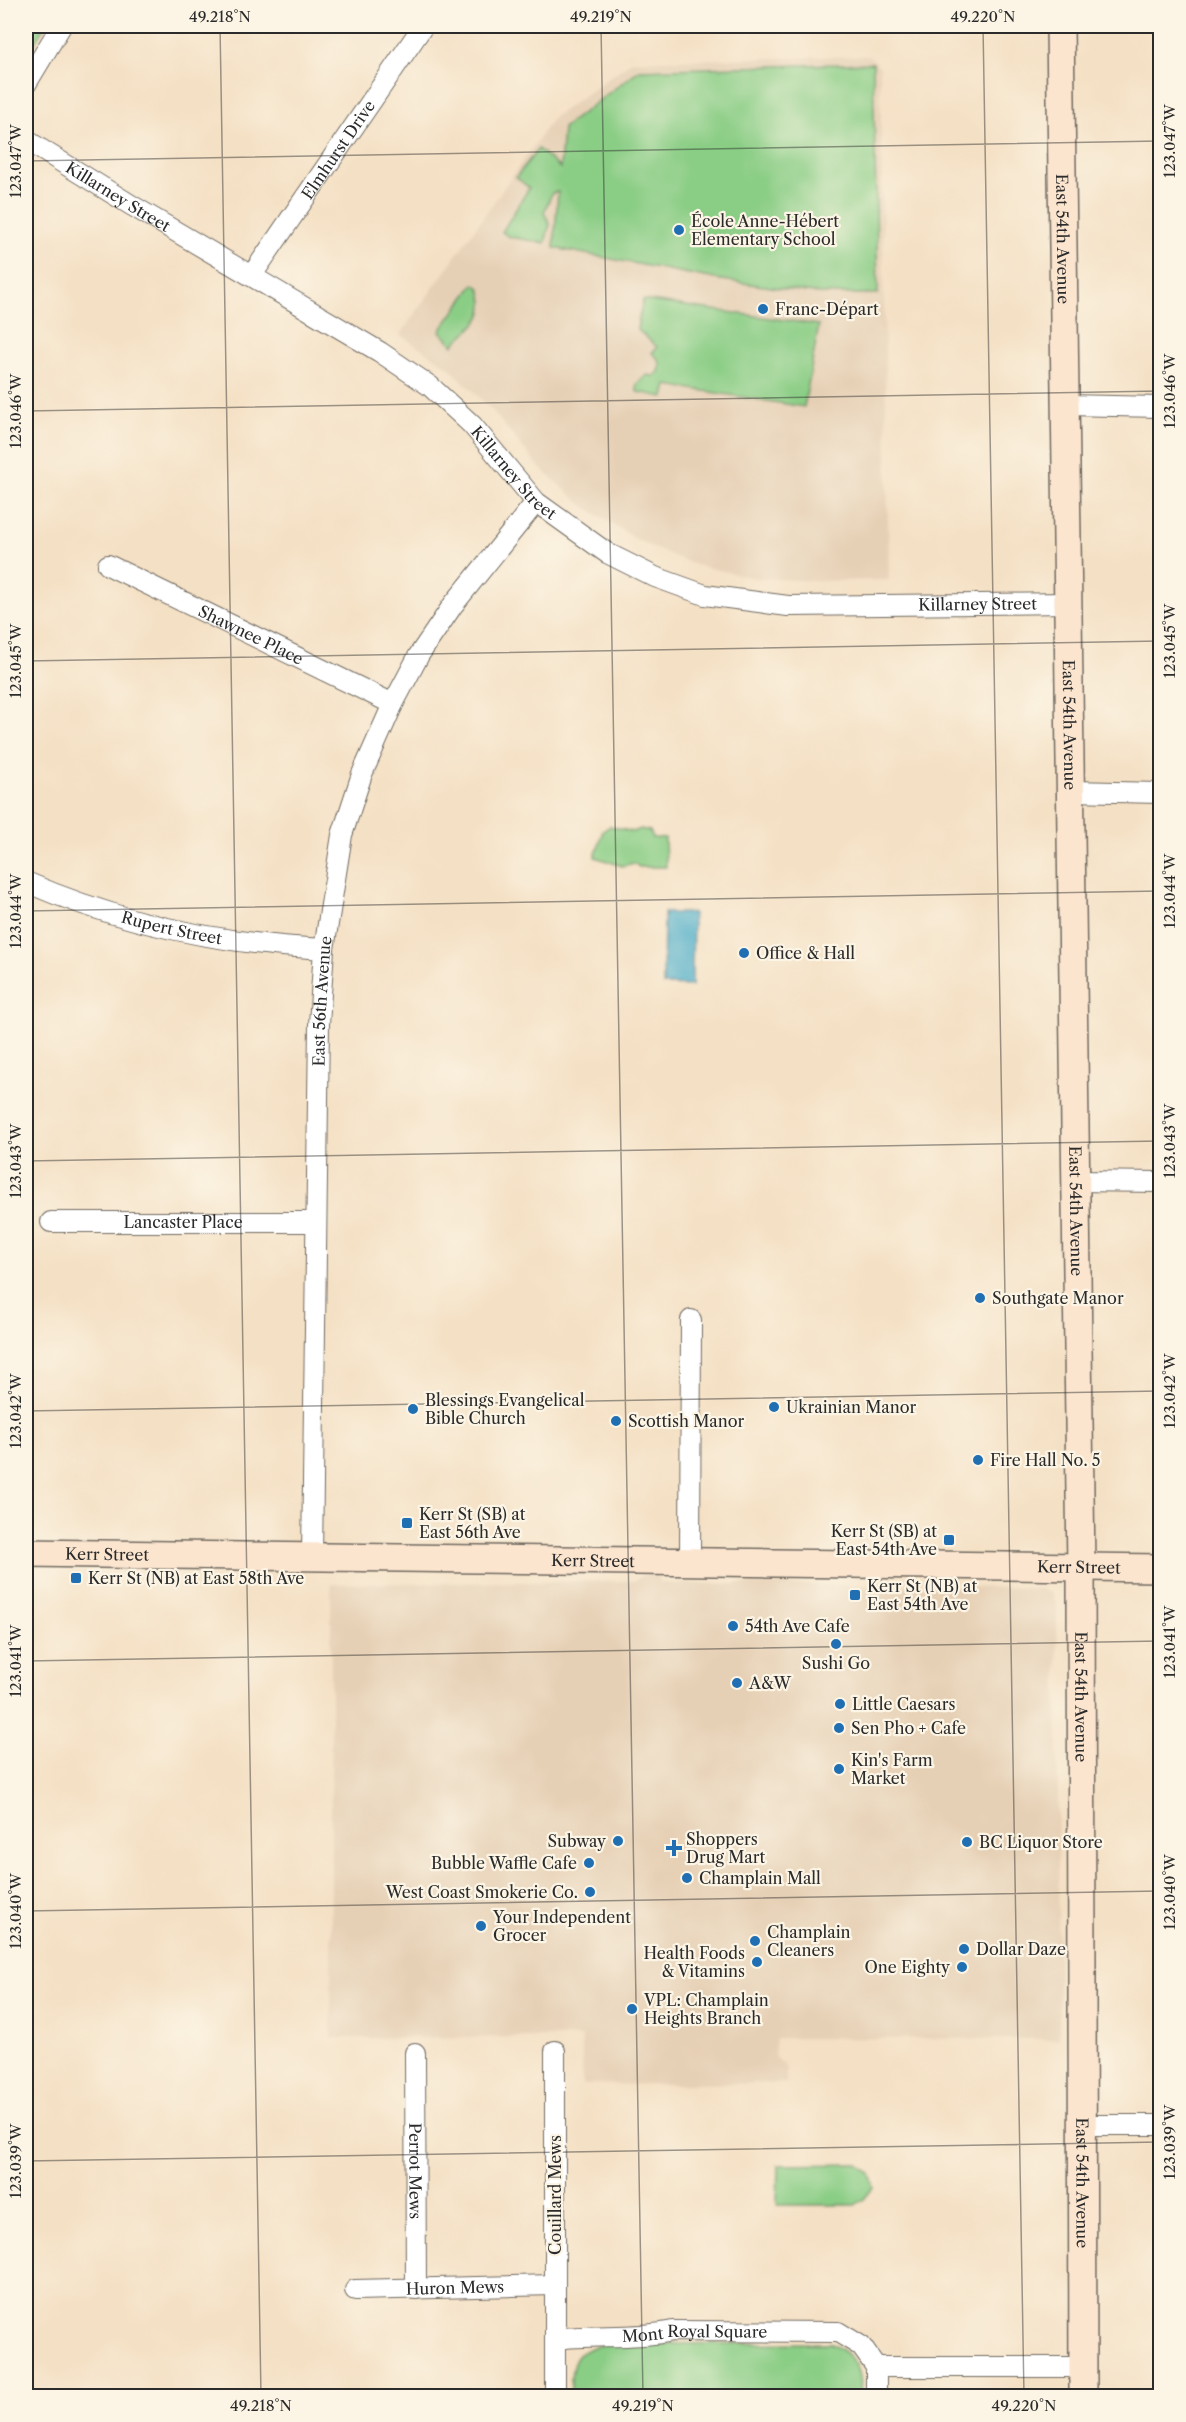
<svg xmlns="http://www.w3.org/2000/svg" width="1186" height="2422" font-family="'Libre Caslon Text',serif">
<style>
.built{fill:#e6d0b5}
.green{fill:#8acd85;stroke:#5a7c58;stroke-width:1.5}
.water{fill:#47aac7;stroke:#396a79;stroke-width:1.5}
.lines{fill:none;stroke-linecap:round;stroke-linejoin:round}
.street-casing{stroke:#716a61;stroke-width:22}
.secondary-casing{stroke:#716a61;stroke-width:30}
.street{stroke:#fff;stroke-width:20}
.secondary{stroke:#fbe5cf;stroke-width:27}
.ticks{fill:none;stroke:#2b2b2b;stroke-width:1.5;stroke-opacity:0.45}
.poi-dot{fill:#1f6fb2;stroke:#fcf5e5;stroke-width:2}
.labels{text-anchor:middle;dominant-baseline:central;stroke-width:4.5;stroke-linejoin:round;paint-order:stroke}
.street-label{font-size:16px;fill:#2b2b2b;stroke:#fcf5e5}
.poi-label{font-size:16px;fill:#2b2b2b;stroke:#fcf5e5;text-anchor:start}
.neatline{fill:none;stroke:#2b2b2b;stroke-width:2}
.ticks-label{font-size:15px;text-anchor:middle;fill:#2b2b2b}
</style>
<rect width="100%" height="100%" fill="#fcf5e5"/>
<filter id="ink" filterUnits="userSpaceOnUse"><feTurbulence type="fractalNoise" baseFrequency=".0167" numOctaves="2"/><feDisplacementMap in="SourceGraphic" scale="12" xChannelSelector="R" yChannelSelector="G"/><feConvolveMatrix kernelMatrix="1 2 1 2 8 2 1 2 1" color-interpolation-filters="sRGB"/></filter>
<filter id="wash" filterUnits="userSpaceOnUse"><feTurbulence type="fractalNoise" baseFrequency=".008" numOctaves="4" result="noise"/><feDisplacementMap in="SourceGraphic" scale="24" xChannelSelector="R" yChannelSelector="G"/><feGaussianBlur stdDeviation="1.35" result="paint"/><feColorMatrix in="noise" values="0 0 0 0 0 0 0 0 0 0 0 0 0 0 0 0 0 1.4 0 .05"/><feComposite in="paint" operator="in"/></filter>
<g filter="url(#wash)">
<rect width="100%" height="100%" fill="#f4e0c4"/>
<path class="built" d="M 870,56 L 880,67 L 889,580 L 816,581 L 755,578 L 695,565 L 641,542 L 585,507 L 541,469 L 490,408 L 448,366 L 400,335 L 553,118 L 632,61 Z
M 650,1573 L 656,1574 L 661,1583 L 1040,1588 L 1051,1593 L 1057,1605 L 1059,2039 L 776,2038 L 774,2052 L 777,2058 L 786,2068 L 786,2083 L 582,2085 L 582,2037 L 331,2038 L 331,1584 L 630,1581 L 635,1581 L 642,1575 Z"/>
<path class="green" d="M 26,26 L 45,26 L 26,58 Z
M 873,63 L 878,294 L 820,294 L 715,279 L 554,248 L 558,192 L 552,193 L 544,212 L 550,224 L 545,243 L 510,237 L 502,232 L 529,188 L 516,177 L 538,149 L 560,168 L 563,128 L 639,70 Z
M 474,284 L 480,288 C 490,319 474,324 453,345 L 440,331 Z
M 643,300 L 819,325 L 804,407 L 667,385 L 664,397 L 637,392 L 637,384 L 647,375 L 653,376 L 659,372 C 662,362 659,359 652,353 L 657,347 L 637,329 Z
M 610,826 L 633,832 L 641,829 L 650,831 L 652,838 L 665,838 L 666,867 L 639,867 L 634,863 L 622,866 L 595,857 L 603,831 Z
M 858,2164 L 870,2174 L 874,2187 L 864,2199 L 855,2205 L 777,2205 L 778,2165 Z
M 830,2343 C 852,2354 866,2370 859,2396 L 571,2396 C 570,2362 573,2347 611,2344 Z"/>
<path class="water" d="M 664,913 L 693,913 L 692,986 L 663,985 Z"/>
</g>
<g filter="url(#ink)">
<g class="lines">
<g class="street-casing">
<g id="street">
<path d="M 26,84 L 61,26"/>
<path id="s1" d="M 26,140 L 131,205 L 380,352 L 430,386 L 472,425 L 536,502 L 607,553 L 655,577 L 705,595 L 788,606 L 1069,603"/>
<path id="s2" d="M 252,275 L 423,26"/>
<path d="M 1066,405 L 1160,407"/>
<path id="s3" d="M 108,565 L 393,704"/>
<path d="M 1071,791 L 1160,793"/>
<path id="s4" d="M 26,882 C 120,923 222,944 324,949"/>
<path d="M 1075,1181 L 1160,1182"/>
<path id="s5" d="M 51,1222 L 316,1222"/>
<path id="s6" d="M 312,1557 L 319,1024 L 324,949 L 342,835 L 362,774 L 393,704 L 419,655 L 453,605 L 536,502"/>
<path d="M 690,1561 L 691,1320"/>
<path d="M 555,2051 L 555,2396"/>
<path id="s7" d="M 415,2053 L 416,2289"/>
<path d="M 1082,2125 L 1160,2125"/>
<path id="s8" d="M 355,2290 L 555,2285"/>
<path id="s9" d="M 555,2339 C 594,2334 634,2339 673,2331 L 838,2332 L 861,2346 L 876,2367 L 876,2396"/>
<path d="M 876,2367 L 1083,2367"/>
</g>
</g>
<g class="secondary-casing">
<g id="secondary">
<path id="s10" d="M 1060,26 L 1081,1567 L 1083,2396"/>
<path id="s11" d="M 26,1553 L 1160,1568"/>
</g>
</g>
<use href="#street" class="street"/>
<use href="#secondary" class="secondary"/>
</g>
</g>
<path class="ticks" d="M 220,26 L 261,2396M 601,26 L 643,2396M 983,26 L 1024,2396M 26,161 L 1160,141M 26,411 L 1160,391M 26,661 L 1160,641M 26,911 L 1160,891M 26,1161 L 1160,1141M 26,1411 L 1160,1391M 26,1661 L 1160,1641M 26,1911 L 1160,1891M 26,2161 L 1160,2142M 878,2396 L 1160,2392"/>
<g class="poi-dot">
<circle cx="679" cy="230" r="6"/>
<circle cx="763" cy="309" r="6"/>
<circle cx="744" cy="953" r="6"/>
<circle cx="980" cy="1298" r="6"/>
<circle cx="774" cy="1407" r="6"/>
<circle cx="413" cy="1409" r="6"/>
<circle cx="616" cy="1421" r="6"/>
<circle cx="978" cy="1460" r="6"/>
<rect x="401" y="1517" width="12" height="12" rx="3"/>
<rect x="943" y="1534" width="12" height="12" rx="3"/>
<rect x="70" y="1572" width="12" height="12" rx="3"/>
<rect x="849" y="1589" width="12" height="12" rx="3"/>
<circle cx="733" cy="1626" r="6"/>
<circle cx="836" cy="1644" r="6"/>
<circle cx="737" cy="1683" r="6"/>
<circle cx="840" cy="1704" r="6"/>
<circle cx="839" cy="1728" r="6"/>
<circle cx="839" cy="1769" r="6"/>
<circle cx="618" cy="1841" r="6"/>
<circle cx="967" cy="1842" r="6"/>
<path d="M671 1839h6v6h6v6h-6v6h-6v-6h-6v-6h6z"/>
<circle cx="589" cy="1863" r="6"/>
<circle cx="687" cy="1878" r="6"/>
<circle cx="590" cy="1892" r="6"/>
<circle cx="481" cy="1926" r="6"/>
<circle cx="755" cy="1941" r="6"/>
<circle cx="964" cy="1949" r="6"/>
<circle cx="757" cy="1962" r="6"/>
<circle cx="962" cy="1967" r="6"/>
<circle cx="632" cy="2009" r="6"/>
</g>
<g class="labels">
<g class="street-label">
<text stroke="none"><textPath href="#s2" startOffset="152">Elmhurst Drive</textPath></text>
<text stroke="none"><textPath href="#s1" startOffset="108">Killarney Street</textPath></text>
<text stroke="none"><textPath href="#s10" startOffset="213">East 54th Avenue</textPath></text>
<text stroke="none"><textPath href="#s1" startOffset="594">Killarney Street</textPath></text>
<text stroke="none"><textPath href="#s1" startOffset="1098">Killarney Street</textPath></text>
<text stroke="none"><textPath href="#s3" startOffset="159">Shawnee Place</textPath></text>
<text stroke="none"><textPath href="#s10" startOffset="699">East 54th Avenue</textPath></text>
<text stroke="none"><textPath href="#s4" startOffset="153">Rupert Street</textPath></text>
<text stroke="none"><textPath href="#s6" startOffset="556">East 56th Avenue</textPath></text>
<text stroke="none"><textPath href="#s10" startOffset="1185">East 54th Avenue</textPath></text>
<text stroke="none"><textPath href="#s5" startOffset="132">Lancaster Place</textPath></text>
<text stroke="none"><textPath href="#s11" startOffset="81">Kerr Street</textPath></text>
<text stroke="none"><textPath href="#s11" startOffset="567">Kerr Street</textPath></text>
<text stroke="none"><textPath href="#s11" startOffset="1053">Kerr Street</textPath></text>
<text stroke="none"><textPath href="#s10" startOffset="1671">East 54th Avenue</textPath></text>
<text stroke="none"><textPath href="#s7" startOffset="118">Perrot Mews</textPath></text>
<text stroke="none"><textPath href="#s10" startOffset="2157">East 54th Avenue</textPath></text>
<text transform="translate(555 2195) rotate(-90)">Couillard Mews</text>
<text stroke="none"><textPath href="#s8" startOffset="100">Huron Mews</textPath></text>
<text stroke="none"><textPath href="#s9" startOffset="140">Mont Royal Square</textPath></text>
</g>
<g class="poi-label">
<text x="691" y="221">École Anne-Hébert<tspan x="691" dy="18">Elementary School</tspan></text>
<text x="775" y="309">Franc-Départ</text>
<text x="756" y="953">Office &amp; Hall</text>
<text x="992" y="1298">Southgate Manor</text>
<text x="425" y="1400">Blessings Evangelical<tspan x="425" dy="18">Bible Church</tspan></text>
<text x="786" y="1407">Ukrainian Manor</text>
<text x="628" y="1421">Scottish Manor</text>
<text x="990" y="1460">Fire Hall No. 5</text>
<text x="419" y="1514">Kerr St (SB) at<tspan x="419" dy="18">East 56th Ave</tspan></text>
<text x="937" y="1531" text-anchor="end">Kerr St (SB) at<tspan x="937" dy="18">East 54th Ave</tspan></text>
<text x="88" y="1578">Kerr St (NB) at East 58th Ave</text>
<text x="867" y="1586">Kerr St (NB) at<tspan x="867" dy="18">East 54th Ave</tspan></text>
<text x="745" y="1626">54th Ave Cafe</text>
<text x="836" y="1663" text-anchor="middle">Sushi Go</text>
<text x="749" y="1683">A&amp;W</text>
<text x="852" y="1704">Little Caesars</text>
<text x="851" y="1728">Sen Pho + Cafe</text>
<text x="851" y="1760">Kin's Farm<tspan x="851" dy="18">Market</tspan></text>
<text x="686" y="1839">Shoppers<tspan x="686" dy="18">Drug Mart</tspan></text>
<text x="606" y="1841" text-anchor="end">Subway</text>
<text x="979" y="1842">BC Liquor Store</text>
<text x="577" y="1863" text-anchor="end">Bubble Waffle Cafe</text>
<text x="699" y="1878">Champlain Mall</text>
<text x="578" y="1892" text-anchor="end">West Coast Smokerie Co.</text>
<text x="493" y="1917">Your Independent<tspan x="493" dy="18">Grocer</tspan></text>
<text x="767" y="1932">Champlain<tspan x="767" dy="18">Cleaners</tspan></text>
<text x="976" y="1949">Dollar Daze</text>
<text x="745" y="1953" text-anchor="end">Health Foods<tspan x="745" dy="18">&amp; Vitamins</tspan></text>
<text x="950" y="1967" text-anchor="end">One Eighty</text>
<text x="644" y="2000">VPL: Champlain<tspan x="644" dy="18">Heights Branch</tspan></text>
</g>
</g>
<rect width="1186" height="2422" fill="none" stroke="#fcf5e5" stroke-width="66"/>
<rect x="33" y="33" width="1120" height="2356" class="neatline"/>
<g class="ticks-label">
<text x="220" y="22">49.218°N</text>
<text x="601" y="22">49.219°N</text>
<text x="983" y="22">49.220°N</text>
<text transform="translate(1170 141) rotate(-90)" y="5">123.047°W</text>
<text transform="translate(16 161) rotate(-90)" y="5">123.047°W</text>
<text transform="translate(1170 391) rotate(-90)" y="5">123.046°W</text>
<text transform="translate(16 411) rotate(-90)" y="5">123.046°W</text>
<text transform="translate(1170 641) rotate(-90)" y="5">123.045°W</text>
<text transform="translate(16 661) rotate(-90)" y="5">123.045°W</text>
<text transform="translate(1170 891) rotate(-90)" y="5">123.044°W</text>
<text transform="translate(16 911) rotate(-90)" y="5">123.044°W</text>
<text transform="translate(1170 1141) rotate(-90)" y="5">123.043°W</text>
<text transform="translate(16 1161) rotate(-90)" y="5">123.043°W</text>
<text transform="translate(1170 1391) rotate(-90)" y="5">123.042°W</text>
<text transform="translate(16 1411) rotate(-90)" y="5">123.042°W</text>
<text transform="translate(1170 1642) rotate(-90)" y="5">123.041°W</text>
<text transform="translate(16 1661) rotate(-90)" y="5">123.041°W</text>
<text transform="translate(1170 1892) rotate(-90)" y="5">123.040°W</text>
<text transform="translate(16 1911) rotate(-90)" y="5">123.040°W</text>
<text transform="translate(1170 2142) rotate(-90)" y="5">123.039°W</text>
<text transform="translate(16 2161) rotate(-90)" y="5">123.039°W</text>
<text x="261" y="2411">49.218°N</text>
<text x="643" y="2411">49.219°N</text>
<text x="1024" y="2411">49.220°N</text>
</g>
</svg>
